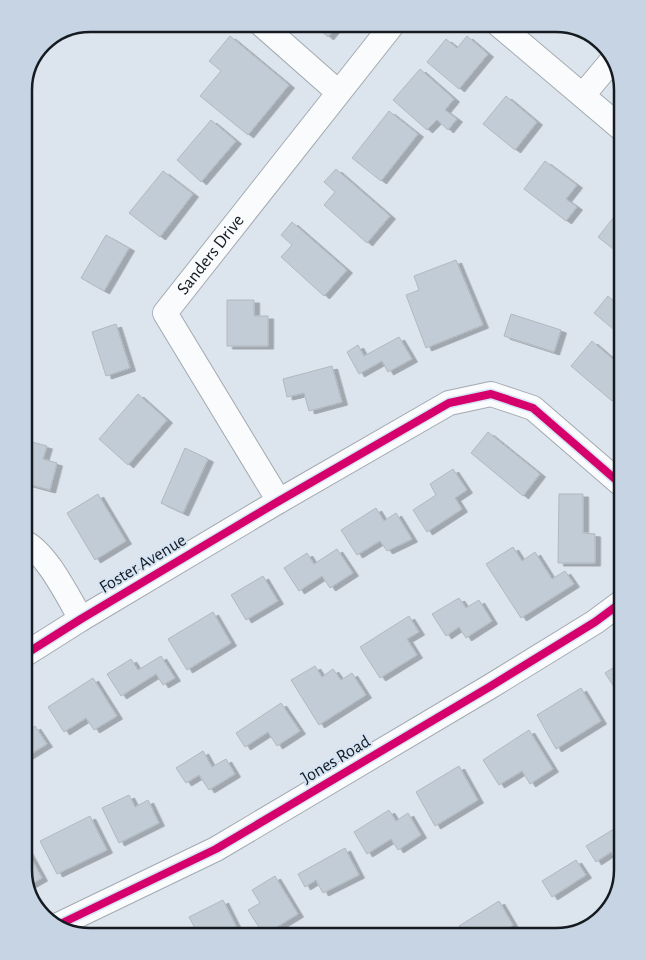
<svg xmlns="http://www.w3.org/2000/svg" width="646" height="960" font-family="'Alegreya Sans',sans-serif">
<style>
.building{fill:#c1ccd6;stroke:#b1b8bf;filter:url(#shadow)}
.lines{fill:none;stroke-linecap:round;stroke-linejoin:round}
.street-casing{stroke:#a3aab0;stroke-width:26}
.street{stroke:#fafbfc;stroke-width:24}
.cycleway-casing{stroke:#d5e4f4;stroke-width:11}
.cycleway{stroke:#d6006c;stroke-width:8}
.labels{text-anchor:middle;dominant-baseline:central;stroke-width:4;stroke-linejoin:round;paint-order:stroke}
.street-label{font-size:18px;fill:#151b20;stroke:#d5e4f4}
.rim{fill:none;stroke:#151b20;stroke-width:2.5}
</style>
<defs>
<filter id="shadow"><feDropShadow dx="5.5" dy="3" stdDeviation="0" flood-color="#0004"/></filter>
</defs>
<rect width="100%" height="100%" fill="#dce4ed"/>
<path class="building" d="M 313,24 L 339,24 L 328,37 Z
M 230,36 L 289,85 L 248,135 L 200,96 L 221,71 L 209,61 Z
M 467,36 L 488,54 L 459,89 L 427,62 L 446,39 L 457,48 Z
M 420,69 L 454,99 L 445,110 L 457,119 L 448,130 L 437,120 L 427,130 L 393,100 Z
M 506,96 L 537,122 L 515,150 L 483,124 Z
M 389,111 L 418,134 L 381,181 L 352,158 Z
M 211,120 L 236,141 L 201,182 L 177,160 Z
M 545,161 L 577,185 L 566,199 L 577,207 L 566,221 L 524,189 Z
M 336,169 L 390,216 L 367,243 L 324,205 L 335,192 L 324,182 Z
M 163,171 L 193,194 L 160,237 L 129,213 Z
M 622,207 L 622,256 L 598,237 Z
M 292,222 L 347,270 L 324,296 L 281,257 L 292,245 L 281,235 Z
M 106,235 L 129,248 L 104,291 L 81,278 Z
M 456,260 L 483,325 L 426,348 L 406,295 L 419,290 L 414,276 Z
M 608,296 L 622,308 L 622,331 L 619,334 L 594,313 Z
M 227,300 L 254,300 L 254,316 L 268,316 L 268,346 L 227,346 Z
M 511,314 L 561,330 L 554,352 L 504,336 Z
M 116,324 L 130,368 L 106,376 L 92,332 Z
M 399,337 L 412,359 L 388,372 L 382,361 L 359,374 L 347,352 L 358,345 L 364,356 Z
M 592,341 L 622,367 L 622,389 L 612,401 L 571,366 Z
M 332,366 L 342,402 L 309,411 L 304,393 L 287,397 L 283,379 Z
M 138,394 L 167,420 L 128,465 L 99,439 Z
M 488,432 L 540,474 L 523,496 L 471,453 Z
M 24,440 L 47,446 L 43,459 L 57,463 L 50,490 L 24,483 Z
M 185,448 L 208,459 L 183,513 L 161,503 Z
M 453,469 L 467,490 L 455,498 L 462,509 L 427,532 L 413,510 L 436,495 L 430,484 Z
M 98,494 L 126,541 L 95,560 L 67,513 Z
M 559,494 L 583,494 L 583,533 L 595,534 L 595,563 L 558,563 Z
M 376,508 L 384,521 L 396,513 L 412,539 L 387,551 L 380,541 L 357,555 L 341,530 Z
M 513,547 L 522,561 L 535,552 L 552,579 L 565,571 L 574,584 L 521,618 L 486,564 Z
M 337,549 L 353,573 L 330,588 L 322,576 L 299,591 L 284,568 L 307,553 L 314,564 Z
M 263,576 L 278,601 L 246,620 L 231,595 Z
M 459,598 L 466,608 L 479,600 L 492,621 L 466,638 L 459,627 L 446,636 L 432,614 Z
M 213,612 L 231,643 L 187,670 L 168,639 Z
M 409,616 L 419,632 L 407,639 L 417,655 L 380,678 L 360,647 Z
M 161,656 L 175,678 L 163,685 L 156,674 L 121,696 L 107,674 L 131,659 L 138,670 Z
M 622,662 L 622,695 L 620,696 L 605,673 Z
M 315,666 L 322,677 L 333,669 L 341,680 L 352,673 L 366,695 L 319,725 L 291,680 Z
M 93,678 L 117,716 L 94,730 L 86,718 L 64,732 L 48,707 Z
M 581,688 L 601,721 L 556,749 L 537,715 Z
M 281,703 L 300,731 L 277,746 L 268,732 L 245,747 L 236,733 Z
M 35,726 L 47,744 L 26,757 L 24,753 L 24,734 Z
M 529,730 L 553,769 L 530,784 L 522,771 L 499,785 L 483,760 Z
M 203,751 L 212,767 L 226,759 L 235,774 L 209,790 L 199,775 L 186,783 L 176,768 Z
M 459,766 L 478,800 L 435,826 L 416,792 Z
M 129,795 L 135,807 L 148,800 L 159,823 L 119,843 L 102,808 Z
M 389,810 L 396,821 L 408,813 L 421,835 L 398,850 L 391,839 L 367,854 L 354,832 Z
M 90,816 L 107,850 L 57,874 L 40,841 Z
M 622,824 L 622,865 L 620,866 L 611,852 L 596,862 L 586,846 Z
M 24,845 L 42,878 L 28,886 L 24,869 Z
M 345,848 L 359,875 L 323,893 L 316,880 L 305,887 L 298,874 Z
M 576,860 L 586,875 L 552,897 L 542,881 Z
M 275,876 L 298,914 L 264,935 L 248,910 L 260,903 L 252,890 Z
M 223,900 L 241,936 L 199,936 L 189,917 Z
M 499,901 L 513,925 L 495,936 L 465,936 L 459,926 Z
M 411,927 L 416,936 L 396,936 Z"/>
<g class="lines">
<g class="street-casing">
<g id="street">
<path d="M 261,24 L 338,92"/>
<path d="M 498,24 L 622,129"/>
<path d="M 583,95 L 614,58"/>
<path id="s1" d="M 279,501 L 165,313 L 393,24"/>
<path d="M 24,542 C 47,553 68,597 81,619"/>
<path d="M 24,655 L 81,619 L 279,501 L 449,403 L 491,394 L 533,408 L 622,485"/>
<path d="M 56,926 L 216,849 L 491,686 L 595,622 L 622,602"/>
</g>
</g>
<use href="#street" class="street"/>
<g class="cycleway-casing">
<path id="cycleway" d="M 24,655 L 81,619 L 279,501 L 449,403 L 491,394 L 533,408 L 622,485
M 56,926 L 216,849 L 491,686 L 595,622 L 622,602"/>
</g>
<use href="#cycleway" class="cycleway"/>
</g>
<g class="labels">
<g class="street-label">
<text stroke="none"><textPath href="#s1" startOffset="294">Sanders Drive</textPath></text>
<text transform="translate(143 564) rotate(-31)">Foster Avenue</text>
<text transform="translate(336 760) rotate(-31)">Jones Road</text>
</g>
</g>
<path d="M0 0H646V960H0ZM90 32H556A58 58 0 0 1 614 90V870A58 58 0 0 1 556 928H90A58 58 0 0 1 32 870V90A58 58 0 0 1 90 32Z" fill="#c6d4e3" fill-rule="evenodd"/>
<path class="rim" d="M90 32H556A58 58 0 0 1 614 90V870A58 58 0 0 1 556 928H90A58 58 0 0 1 32 870V90A58 58 0 0 1 90 32Z"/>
</svg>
